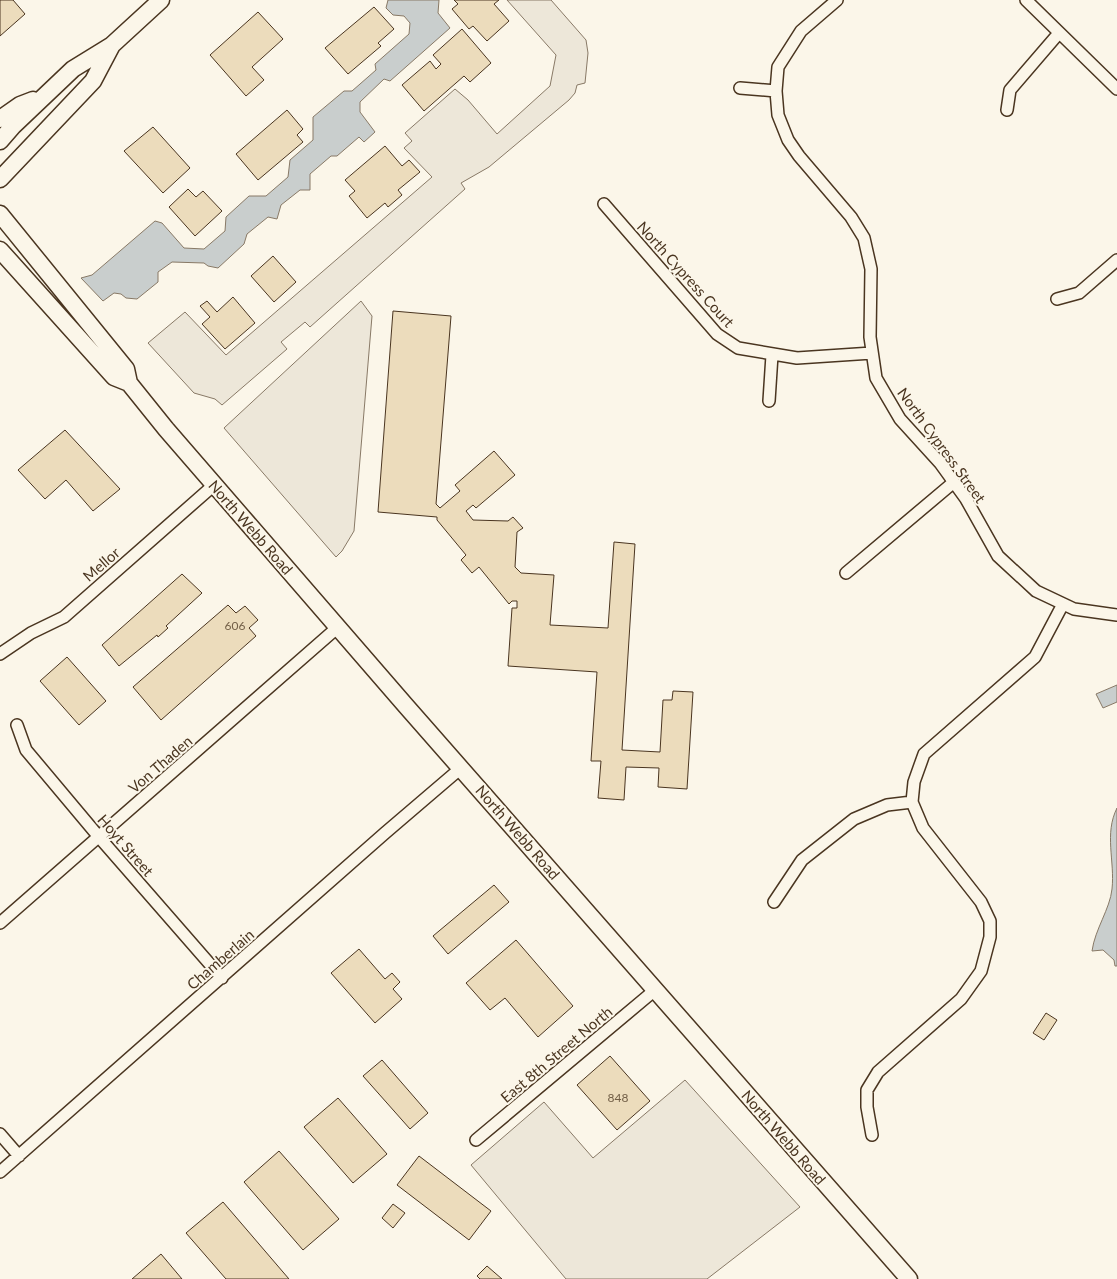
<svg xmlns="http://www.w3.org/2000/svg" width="1117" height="1279" font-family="Lato,sans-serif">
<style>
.parking{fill:#ede7d9;stroke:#887966}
.water{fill:#c9cecd;stroke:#887966}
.building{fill:#ecdcbc;stroke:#4a3520}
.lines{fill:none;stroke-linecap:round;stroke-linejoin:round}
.street-casing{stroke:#4a3520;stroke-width:14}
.secondary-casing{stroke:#4a3520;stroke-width:19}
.street{stroke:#fbf6e9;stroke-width:11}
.secondary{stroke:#fbf6e9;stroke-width:16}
.labels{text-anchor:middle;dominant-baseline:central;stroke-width:4;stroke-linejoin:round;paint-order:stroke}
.number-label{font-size:12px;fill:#725f47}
.street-label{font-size:15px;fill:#4a3520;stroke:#fbf6e9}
</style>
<rect width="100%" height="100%" fill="#fbf6e9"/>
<path class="parking" d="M 507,0 L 551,0 L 586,40 L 588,53 L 585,83 L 577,85 L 575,93 L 569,100 L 489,167 L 461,183 L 465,189 L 310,327 L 305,322 L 281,342 L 287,349 L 222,405 L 215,399 L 194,393 L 148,343 L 185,312 L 226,355 L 432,177 L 404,148 L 412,141 L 405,133 L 455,89 L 468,100 L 497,134 L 550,86 L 556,55 Z
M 361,301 L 372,316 L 354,531 L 342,551 L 336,557 L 224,428 Z
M 685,1080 L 800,1207 L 707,1279 L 566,1279 L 471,1165 L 544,1102 L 593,1158 Z"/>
<path class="water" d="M 388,0 L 439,0 L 438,13 L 450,28 L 390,81 L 384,79 L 360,102 L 360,112 L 375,132 L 364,142 L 359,137 L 337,156 L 331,156 L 310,174 L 310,190 L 300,190 L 281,205 L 277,219 L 268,217 L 247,234 L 244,244 L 218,268 L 208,266 L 204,263 L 172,262 L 158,272 L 158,282 L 137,299 L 126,298 L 121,294 L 114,293 L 103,301 L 81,278 L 92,275 L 155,221 L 162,223 L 184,248 L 204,249 L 225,231 L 226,217 L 249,196 L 266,196 L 288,177 L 290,160 L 313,140 L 313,117 L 344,91 L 352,91 L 376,70 L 375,64 L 409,34 L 410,23 L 404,16 L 393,15 L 386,8 Z
M 1117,685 L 1117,702 L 1103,708 L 1096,694 Z
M 1117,808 L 1117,966 L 1115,966 L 1114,960 L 1103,950 L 1092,951 C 1095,929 1110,909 1112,889 C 1115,861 1104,834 1117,808 Z"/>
<path class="building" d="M 0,0 L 13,0 L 25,14 L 0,36 Z
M 454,0 L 499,0 L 494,4 L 509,21 L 487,41 L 473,26 L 469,29 L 452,9 L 458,4 Z
M 374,7 L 394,29 L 378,43 L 381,46 L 348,74 L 325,48 Z
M 258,12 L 283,39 L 252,67 L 264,80 L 246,96 L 210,55 Z
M 462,29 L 491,63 L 470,82 L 464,76 L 424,111 L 402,85 L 430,61 L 436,69 L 441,64 L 433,55 Z
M 287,110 L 303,129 L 297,135 L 303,142 L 258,180 L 236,154 Z
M 153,127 L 190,168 L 163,193 L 124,151 Z
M 385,146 L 402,166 L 409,160 L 420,172 L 398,190 L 402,195 L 388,207 L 385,203 L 367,218 L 349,196 L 355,191 L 345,180 Z
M 188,189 L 196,197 L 203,191 L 222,211 L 195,236 L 169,207 Z
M 273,256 L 296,282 L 274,302 L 251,276 Z
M 233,297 L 255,323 L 225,349 L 202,324 L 210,317 L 200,306 L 207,301 L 217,312 Z
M 393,311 L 451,316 L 436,504 L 440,508 L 460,491 L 455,485 L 494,451 L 515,475 L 476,508 L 473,505 L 466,511 L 473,520 L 508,521 L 513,517 L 523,528 L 517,532 L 515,567 L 521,573 L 554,575 L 550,625 L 608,628 L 614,542 L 635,544 L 622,750 L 660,752 L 663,700 L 672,700 L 673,691 L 693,692 L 687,789 L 658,787 L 659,768 L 626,767 L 624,800 L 598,798 L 601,761 L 591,761 L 597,672 L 508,666 L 512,608 L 517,608 L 517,601 L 512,601 L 509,604 L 479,567 L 472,573 L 461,560 L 466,555 L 437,520 L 437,517 L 378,512 Z
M 65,430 L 120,489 L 93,511 L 66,480 L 45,499 L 18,470 Z
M 182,574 L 202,593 L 166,626 L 168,628 L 158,637 L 157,635 L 119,666 L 102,645 Z
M 228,605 L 236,613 L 245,606 L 258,620 L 249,628 L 256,636 L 161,720 L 133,687 Z
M 67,657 L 106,701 L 79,725 L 40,681 Z
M 494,885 L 509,902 L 448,954 L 433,936 Z
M 516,940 L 573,1006 L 538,1037 L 505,998 L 490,1010 L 466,983 Z
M 359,949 L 385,979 L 392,973 L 400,982 L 393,989 L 402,999 L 375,1023 L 331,973 Z
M 1046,1013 L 1057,1020 L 1044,1040 L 1033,1033 Z
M 610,1056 L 650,1101 L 617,1130 L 577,1085 Z
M 382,1060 L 428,1113 L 410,1129 L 363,1076 Z
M 338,1098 L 387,1154 L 353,1183 L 304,1127 Z
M 279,1151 L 339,1219 L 303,1250 L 244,1182 Z
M 419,1156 L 491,1211 L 469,1240 L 397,1185 Z
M 223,1202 L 289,1279 L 226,1279 L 186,1233 Z
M 393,1204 L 405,1213 L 393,1228 L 382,1218 Z
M 161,1254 L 182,1279 L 132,1279 Z
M 487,1266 L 502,1279 L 480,1279 L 477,1276 Z"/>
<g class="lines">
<g class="street-casing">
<path id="street" d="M 837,0 L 801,31 L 778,67 L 776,91 L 778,115 L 788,140 L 799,156 L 851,217 L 864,238 L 871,269 L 870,337 L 876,378 L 900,419 L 940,463 L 966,499 L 998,556 L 1036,591 L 1074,609 L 1117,615
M 1026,0 L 1117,89
M 740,88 L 776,91
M 1007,110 L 1010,90 L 1059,33
M 604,204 L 717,334 L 738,348 L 797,358 L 872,353
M 1057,299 L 1079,293 L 1117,260
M 769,401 L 772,355
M 846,573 L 954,482
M 0,654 L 31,633 L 64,617 L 214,485
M 17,725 L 26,750 L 99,837 L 222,978
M 774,902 L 802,860 L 854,819 L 887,805 L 912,802
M 0,923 L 338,627
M 0,1134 L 19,1156
M 872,1135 L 867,1107 L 867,1090 L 878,1072 L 961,999 L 981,971 L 990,937 L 990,921 L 981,902 L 923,828 L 912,802 L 914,782 L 924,754 L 1035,657 L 1063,604
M 476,1140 L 655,990
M 0,1172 L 385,833 L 461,768"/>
</g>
<g class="secondary-casing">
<path id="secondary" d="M 0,119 L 20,105 L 33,100
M 0,141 L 13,126 L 73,69 L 112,45 L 161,0
M 0,179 L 93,81 L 112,45
M 0,214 L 126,369 L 129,383 L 166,429 L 406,706 L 909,1279
M 0,250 L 114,377 L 129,383"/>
</g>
<use href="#street" class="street"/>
<use href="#secondary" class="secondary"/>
</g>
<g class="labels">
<g class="number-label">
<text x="235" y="625">606</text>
<text x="618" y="1097">848</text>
</g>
<g class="street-label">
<text transform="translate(686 274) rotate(48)">North Cypress Court</text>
<text transform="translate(942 445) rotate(54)">North Cypress Street</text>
<text transform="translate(251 527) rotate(49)">North Webb Road</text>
<text transform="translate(101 564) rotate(-41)">Mellor</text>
<text transform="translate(160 764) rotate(-41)">Von Thaden</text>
<text transform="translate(518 832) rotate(49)">North Webb Road</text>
<text transform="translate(126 845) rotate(49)">Hoyt Street</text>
<text transform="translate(220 959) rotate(-41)">Chamberlain</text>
<text transform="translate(556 1054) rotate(-40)">East 8th Street North</text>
<text transform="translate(784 1137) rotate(49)">North Webb Road</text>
</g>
</g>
</svg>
